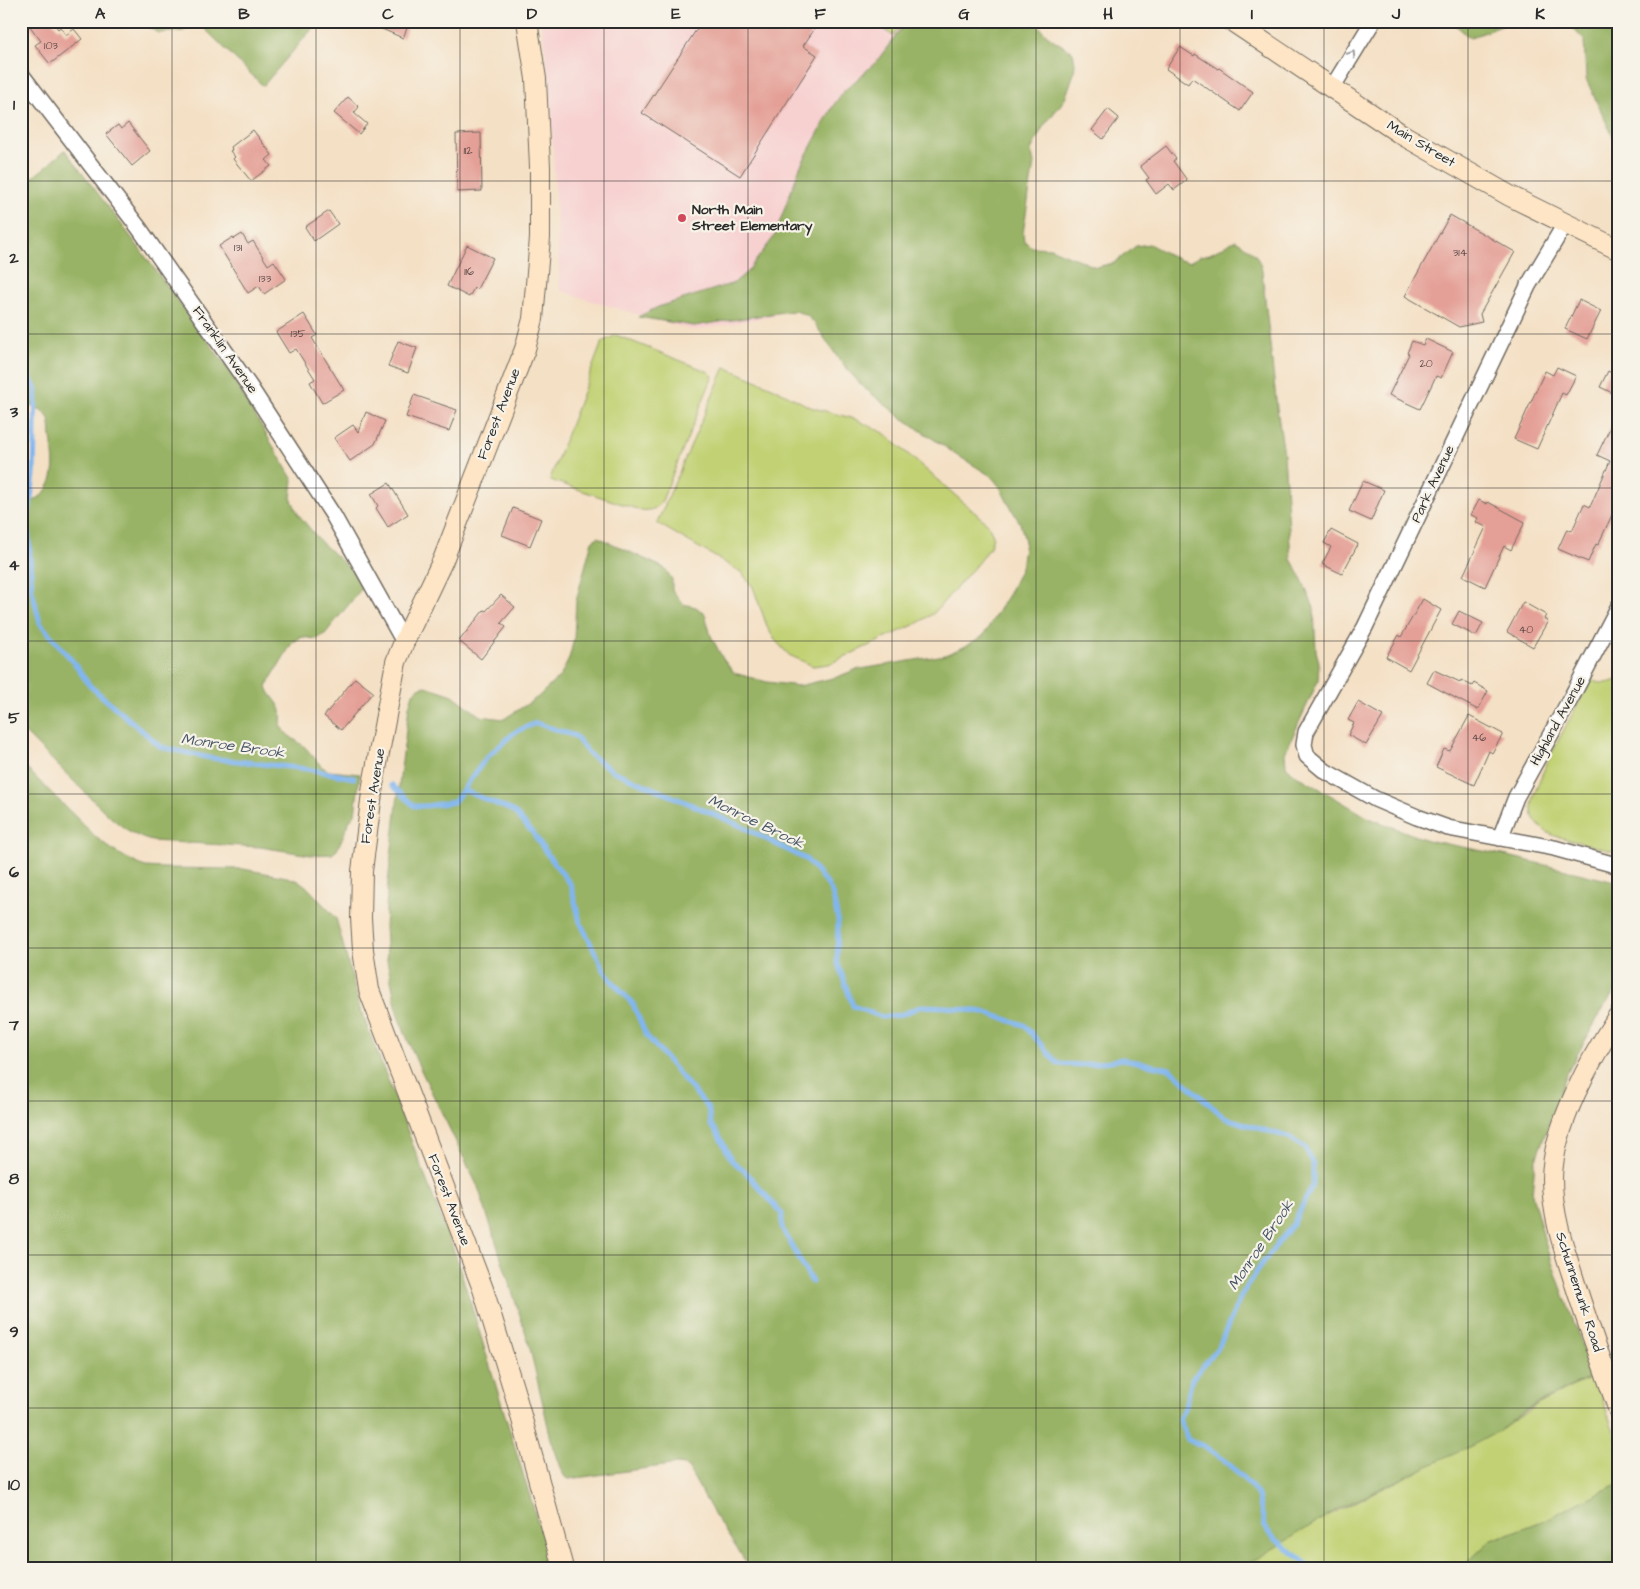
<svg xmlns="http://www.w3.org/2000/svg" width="1640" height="1589" font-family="'Architects Daughter',sans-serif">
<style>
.built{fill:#f7d0d0}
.green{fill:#c1d173;stroke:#767e4f}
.forest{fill:#98b365;stroke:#626f48}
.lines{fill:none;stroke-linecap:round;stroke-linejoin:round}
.stream{stroke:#81b6ef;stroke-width:5}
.building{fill:#e49f96}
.street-casing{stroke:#716a61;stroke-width:18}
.secondary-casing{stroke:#716a61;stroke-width:22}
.street{stroke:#fff;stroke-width:15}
.secondary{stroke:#fde5c5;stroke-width:20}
.oneway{stroke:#a0a0a0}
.grid{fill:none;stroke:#2b2b2b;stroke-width:1;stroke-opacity:0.55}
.poi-dot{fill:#d1495b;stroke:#f7f3e8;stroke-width:2}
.labels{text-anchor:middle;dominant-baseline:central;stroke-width:4.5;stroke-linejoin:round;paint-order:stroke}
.number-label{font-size:11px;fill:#594846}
.street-label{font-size:14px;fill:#2b2b2b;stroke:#f7f3e8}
.poi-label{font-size:14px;font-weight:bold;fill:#2b2b2b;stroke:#f7f3e8;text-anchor:start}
.water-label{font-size:15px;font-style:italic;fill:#455566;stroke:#f7f3e8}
.neatline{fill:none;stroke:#2b2b2b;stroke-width:2}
.grid-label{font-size:16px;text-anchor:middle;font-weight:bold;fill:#2b2b2b}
</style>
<rect width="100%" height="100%" fill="#f7f3e8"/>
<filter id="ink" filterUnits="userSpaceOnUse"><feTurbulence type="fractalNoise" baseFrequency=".02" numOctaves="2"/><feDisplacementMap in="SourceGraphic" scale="10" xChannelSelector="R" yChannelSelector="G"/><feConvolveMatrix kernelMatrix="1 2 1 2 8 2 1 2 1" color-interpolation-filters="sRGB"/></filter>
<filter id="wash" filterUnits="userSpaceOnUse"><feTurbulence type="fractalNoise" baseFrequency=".0096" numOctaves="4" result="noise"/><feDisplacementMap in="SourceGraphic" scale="20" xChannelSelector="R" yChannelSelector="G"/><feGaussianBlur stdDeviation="1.12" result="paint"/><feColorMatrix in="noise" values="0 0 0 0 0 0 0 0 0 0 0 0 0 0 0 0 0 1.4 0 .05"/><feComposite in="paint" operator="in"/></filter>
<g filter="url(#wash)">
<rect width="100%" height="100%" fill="#f4e0c5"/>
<path class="built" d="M 541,21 L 925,21 L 833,146 L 774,316 L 697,330 L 687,329 L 595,302 L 560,290 L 550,89 Z"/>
<path class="green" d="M 872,21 L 904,21 L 893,36 Z
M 616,335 L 709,372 L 713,376 L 661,503 C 655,510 649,511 640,510 L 553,481 L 550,479 L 602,342 Z
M 725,367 L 772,387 L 810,407 L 855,419 L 884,433 L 988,524 L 993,536 L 990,547 L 976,565 L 934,613 L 916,624 L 829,664 L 813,666 L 789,655 L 775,640 L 768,629 L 753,587 L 741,572 L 657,523 Z
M 1592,679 C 1601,686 1609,683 1619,679 L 1619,853 L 1555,836 C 1545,832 1534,824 1532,812 C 1529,786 1578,705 1592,679 Z
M 1594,1377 L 1619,1445 L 1619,1483 L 1540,1522 L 1490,1541 L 1467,1563 L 1458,1568 L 1238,1568 L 1267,1552 L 1258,1535 L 1319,1520 L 1501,1430 C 1530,1408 1560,1391 1594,1377 Z"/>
<path class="forest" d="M 138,21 L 319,21 L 263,86 L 201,25 L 194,25 L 183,31 L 158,33 Z
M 907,21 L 1037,21 C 1042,36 1061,44 1073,52 L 1075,63 L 1074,73 L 1065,99 L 1043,127 L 1031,150 L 1034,163 L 1023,233 L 1024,241 L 1032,247 L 1050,248 L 1096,267 L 1114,263 L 1136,246 L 1149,244 L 1179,260 L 1189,262 L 1200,256 L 1210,254 L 1236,240 C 1251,251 1257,251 1262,271 L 1277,408 L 1284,455 L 1291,559 L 1300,575 L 1314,608 L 1316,651 L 1319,662 L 1318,681 L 1285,753 L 1286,766 L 1293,773 L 1369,818 L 1427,840 L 1508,856 L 1619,883 L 1619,986 L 1605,1005 L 1567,1073 L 1535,1162 L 1532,1194 L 1547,1249 L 1594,1377 L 1567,1388 L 1525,1411 L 1501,1430 L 1473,1445 L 1338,1509 L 1258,1558 L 1238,1568 L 750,1568 L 717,1519 L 688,1468 L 684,1465 L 677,1464 L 569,1479 L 564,1476 L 551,1439 L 528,1340 L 478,1187 L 416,1060 L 398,1016 L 387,960 L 385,927 L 387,891 L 401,769 L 409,707 L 413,693 L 419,688 L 426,686 L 453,695 L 480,716 L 504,719 L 538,697 L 561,675 L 569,659 L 574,639 L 576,601 L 592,541 L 598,537 L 664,568 L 672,579 L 672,590 L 683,604 L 696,607 L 705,614 L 711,636 L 723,659 L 734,673 L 767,682 L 799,686 L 837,677 L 855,670 L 945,655 L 964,647 L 983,636 L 1009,593 L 1021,568 L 1025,541 L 1020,523 L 1008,503 L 1000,487 L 991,476 L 957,455 L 902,418 L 863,387 L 840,361 L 815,324 L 806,315 L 796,311 L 783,312 L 694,326 L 638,317 L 658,307 L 734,283 L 747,272 L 774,237 L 800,167 L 833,106 L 843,92 L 876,62 Z
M 1451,21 L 1514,21 L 1470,38 Z
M 1566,21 L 1619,21 L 1619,140 L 1615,141 L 1586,79 L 1584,40 Z
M 65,150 L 134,241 L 226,366 L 293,480 L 291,498 L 298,514 L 320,541 L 353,572 L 362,588 L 325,634 L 317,639 L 301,637 L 292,643 L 267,685 C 268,694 275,698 279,706 C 283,712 281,720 281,727 L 288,735 L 305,747 L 322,767 L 329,771 L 360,774 L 355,814 L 350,820 L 337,850 L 332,854 L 311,855 L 260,847 L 152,841 C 135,837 122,827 108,815 L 21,729 L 21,506 C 27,503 37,500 42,495 C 59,477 53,457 51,436 C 50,430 51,422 48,417 C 44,410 29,403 21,403 L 21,186 L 42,170 Z
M 21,763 L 97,838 L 114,851 L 132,861 L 145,867 L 163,868 L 243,869 L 287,877 L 299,881 L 306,886 L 336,918 L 360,1008 L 457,1259 L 552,1568 L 21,1568 Z
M 1619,1483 L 1619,1568 L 1458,1568 L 1467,1563 L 1490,1541 L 1540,1522 Z"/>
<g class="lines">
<path class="stream" d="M 21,358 L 36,390 L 34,475 L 28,521 L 32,590 L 40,623 L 75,664 L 89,685 L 161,747 L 210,758 L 307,769 L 354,778
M 392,785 L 414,806 L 426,806 L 454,802 L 487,757 L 515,732 L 536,723 L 575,736 L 589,754 L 613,771 L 741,826 L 807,860 L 828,885 L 833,896 L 838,920 L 837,961 L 853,1006 L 882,1017 L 900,1015 L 922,1006 L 946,1007 L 983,1012 L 1024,1025 L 1058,1064 L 1085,1065 L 1123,1059 L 1170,1069 L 1225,1118 L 1288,1137 L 1304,1147 L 1313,1163 L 1313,1185 L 1293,1224 L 1261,1265 L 1242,1294 L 1219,1346 L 1192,1379 L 1185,1407 L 1179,1419 L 1188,1440 L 1204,1446 L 1229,1464 L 1250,1485 L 1258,1496 L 1265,1527 L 1274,1538 L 1312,1568
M 463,790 L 513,811 L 533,833 L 548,855 L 571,885 L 580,922 L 603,968 L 611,980 L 633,1004 L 646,1035 L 708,1108 L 711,1125 L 717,1132 L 732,1161 L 743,1169 L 782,1214 L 782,1228 L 812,1282"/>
</g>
<g id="blocks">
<path class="building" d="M 26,21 L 52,21 L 58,29 L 60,27 L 66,35 L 74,29 L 82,39 L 50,64 L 35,45 L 41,41 Z
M 363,21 L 410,21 L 403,38 Z
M 702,21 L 820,21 L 803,46 L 817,55 L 740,176 L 642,113 Z
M 1180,47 L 1194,56 L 1195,54 L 1218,69 L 1219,68 L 1253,92 L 1240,111 L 1192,78 L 1188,84 L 1166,69 Z
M 348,97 L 359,107 L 354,113 L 367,124 L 359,134 L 334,113 Z
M 1108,109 L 1119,118 L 1103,139 L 1092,130 Z
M 128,123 L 150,151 L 132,166 L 106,134 L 118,125 L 121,129 Z
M 253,130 L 272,155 L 266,160 L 271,166 L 251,181 L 233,159 L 235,157 L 230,151 L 232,150 L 231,147 Z
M 481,133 L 482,191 L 457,192 L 456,134 Z
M 1166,146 L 1176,159 L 1173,161 L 1187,180 L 1174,190 L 1169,184 L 1156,194 L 1146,180 L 1149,178 L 1140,166 Z
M 329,211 L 338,224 L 314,241 L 305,227 Z
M 1450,215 L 1515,252 L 1480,314 L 1482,322 L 1459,327 L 1405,296 Z
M 242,234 L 248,244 L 253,241 L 268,265 L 274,261 L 286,279 L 264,294 L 259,286 L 248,293 L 219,246 L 233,237 L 234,239 Z
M 467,245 L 493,258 L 477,289 L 474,288 L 469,297 L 447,286 Z
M 1579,300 L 1601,311 L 1587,339 L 1565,329 Z
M 304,314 L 317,335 L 312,338 L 344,390 L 322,403 L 310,382 L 315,379 L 296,349 L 289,353 L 276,332 Z
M 1426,339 L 1453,352 L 1441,378 L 1436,376 L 1420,409 L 1389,395 L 1409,354 L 1407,353 L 1412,341 L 1423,345 Z
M 398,341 L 417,348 L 408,373 L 388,366 Z
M 1557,367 L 1576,376 L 1566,395 L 1562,393 L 1537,449 L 1514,439 L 1545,371 L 1553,375 Z
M 1608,371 L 1619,377 L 1619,396 L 1600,387 Z
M 414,395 L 457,410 L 449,431 L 406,417 Z
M 1619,409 L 1619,500 L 1598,545 L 1596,544 L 1588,562 L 1558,549 L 1567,529 L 1572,531 L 1584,504 L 1590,507 L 1610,461 L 1597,455 Z
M 366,412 L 385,421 L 375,444 L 350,461 L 334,438 L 353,425 L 358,432 Z
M 1363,481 L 1384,490 L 1371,521 L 1349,511 Z
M 389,483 L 408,514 L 388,527 L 376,508 L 378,506 L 371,494 Z
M 1479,500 L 1487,504 L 1488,502 L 1525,522 L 1511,550 L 1504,546 L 1485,587 L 1463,576 L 1486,527 L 1476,522 L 1478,518 L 1471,515 Z
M 513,508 L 541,519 L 530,546 L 502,535 Z
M 1331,530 L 1358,544 L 1342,574 L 1322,564 L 1331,547 L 1324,543 Z
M 501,595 L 515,607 L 501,623 L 506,627 L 481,659 L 459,641 L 484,610 L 486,611 Z
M 1423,599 L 1441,610 L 1409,670 L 1386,657 L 1399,635 L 1401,637 Z
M 1523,602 L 1546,615 L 1544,619 L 1548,621 L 1533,647 L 1507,632 Z
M 1459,611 L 1483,623 L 1476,636 L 1452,624 Z
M 1434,670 L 1460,682 L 1461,680 L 1472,686 L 1474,683 L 1488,691 L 1478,710 L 1427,683 Z
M 355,678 L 373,692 L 341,730 L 324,716 Z
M 1358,702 L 1383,716 L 1366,745 L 1348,735 L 1354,723 L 1348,720 Z
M 1469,716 L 1503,734 L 1492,753 L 1489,751 L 1474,785 L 1436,767 L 1444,749 L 1450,751 Z"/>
</g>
</g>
<g filter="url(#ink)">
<use href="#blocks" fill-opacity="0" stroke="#716a61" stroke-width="1"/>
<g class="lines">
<g class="street-casing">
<path id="street" d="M 21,74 L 139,228 L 250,387 L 333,515 L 404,642
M 1332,88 L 1373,21
M 1565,224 L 1528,286 L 1365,627 L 1306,732 L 1304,745 L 1307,756 L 1325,771 L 1375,799 L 1417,817 L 1448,828 L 1554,848 L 1619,866
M 1500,838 L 1516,797 L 1572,696 L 1619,606"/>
</g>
<g class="secondary-casing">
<path id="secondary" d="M 527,21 L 536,79 L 540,167 L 540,238 L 533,319 L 525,349 L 443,560 L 404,642 L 396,662 L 373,785 L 362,871 L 361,918 L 363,950 L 369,990 L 483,1289 L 515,1394 L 563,1568
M 1232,21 L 1401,134 L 1510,196 L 1619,250
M 1619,1015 C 1591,1058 1553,1126 1552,1178 C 1552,1212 1562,1243 1572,1274 C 1586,1320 1603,1365 1619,1411"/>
</g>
<use href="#street" class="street"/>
<use href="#secondary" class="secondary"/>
</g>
<defs><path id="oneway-chevron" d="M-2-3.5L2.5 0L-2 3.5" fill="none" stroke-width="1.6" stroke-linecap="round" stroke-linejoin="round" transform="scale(1.25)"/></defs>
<use class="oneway" href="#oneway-chevron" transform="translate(1352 54) rotate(-58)"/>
</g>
<path class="grid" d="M 172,21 L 172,1568M 316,21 L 316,1568M 460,21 L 460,1568M 604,21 L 604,1568M 748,21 L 748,1568M 892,21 L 892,1568M 1036,21 L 1036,1568M 1180,21 L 1180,1568M 1324,21 L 1324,1568M 1468,21 L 1468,1568M 21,181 L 1619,181M 21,334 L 1619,334M 21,488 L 1619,488M 21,641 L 1619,641M 21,794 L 1619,794M 21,948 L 1619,948M 21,1101 L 1619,1101M 21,1255 L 1619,1255M 21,1408 L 1619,1408"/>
<circle class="poi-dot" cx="682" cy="218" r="5"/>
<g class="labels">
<g class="number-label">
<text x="51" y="45">103</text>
<text x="468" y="150">112</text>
<text x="238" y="247">131</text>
<text x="1460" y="252">314</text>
<text x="469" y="271">116</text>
<text x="265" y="278">133</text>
<text x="298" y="333">135</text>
<text x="1426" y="363">20</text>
<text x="1526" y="629">40</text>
<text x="1479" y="737">46</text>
</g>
<g class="street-label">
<text transform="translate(1421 144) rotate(31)">Main Street</text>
<text transform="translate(225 350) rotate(55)">Franklin Avenue</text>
<text transform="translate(499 414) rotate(-69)">Forest Avenue</text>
<text transform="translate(1433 484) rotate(-65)">Park Avenue</text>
<text transform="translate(1558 721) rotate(-61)">Highland Avenue</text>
<text transform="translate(373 796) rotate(-81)">Forest Avenue</text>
<text transform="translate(449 1200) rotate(69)">Forest Avenue</text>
<text transform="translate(1579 1292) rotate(72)">Schunnemunk Road</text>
</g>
<g class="poi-label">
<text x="692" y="210">North Main<tspan x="692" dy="16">Street Elementary</tspan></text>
</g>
<g class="water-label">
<text transform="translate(233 746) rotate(8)">Monroe Brook</text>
<text transform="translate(756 822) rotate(26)">Monroe Brook</text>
<text transform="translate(1261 1245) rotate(-56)">Monroe Brook</text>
</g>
</g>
<rect width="1640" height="1589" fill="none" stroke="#f7f3e8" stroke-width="55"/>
<rect x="28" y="28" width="1584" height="1534" class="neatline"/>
<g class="grid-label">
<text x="100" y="19">A</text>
<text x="244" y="19">B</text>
<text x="388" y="19">C</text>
<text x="532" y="19">D</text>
<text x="676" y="19">E</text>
<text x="820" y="19">F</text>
<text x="964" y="19">G</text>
<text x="1108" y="19">H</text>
<text x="1252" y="19">I</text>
<text x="1396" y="19">J</text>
<text x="1540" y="19">K</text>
<text x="14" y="110">1</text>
<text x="14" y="263">2</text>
<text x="14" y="417">3</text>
<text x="14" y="570">4</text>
<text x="14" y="723">5</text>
<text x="14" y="877">6</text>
<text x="14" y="1030">7</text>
<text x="14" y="1184">8</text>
<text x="14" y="1337">9</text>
<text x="14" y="1490">10</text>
</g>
</svg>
